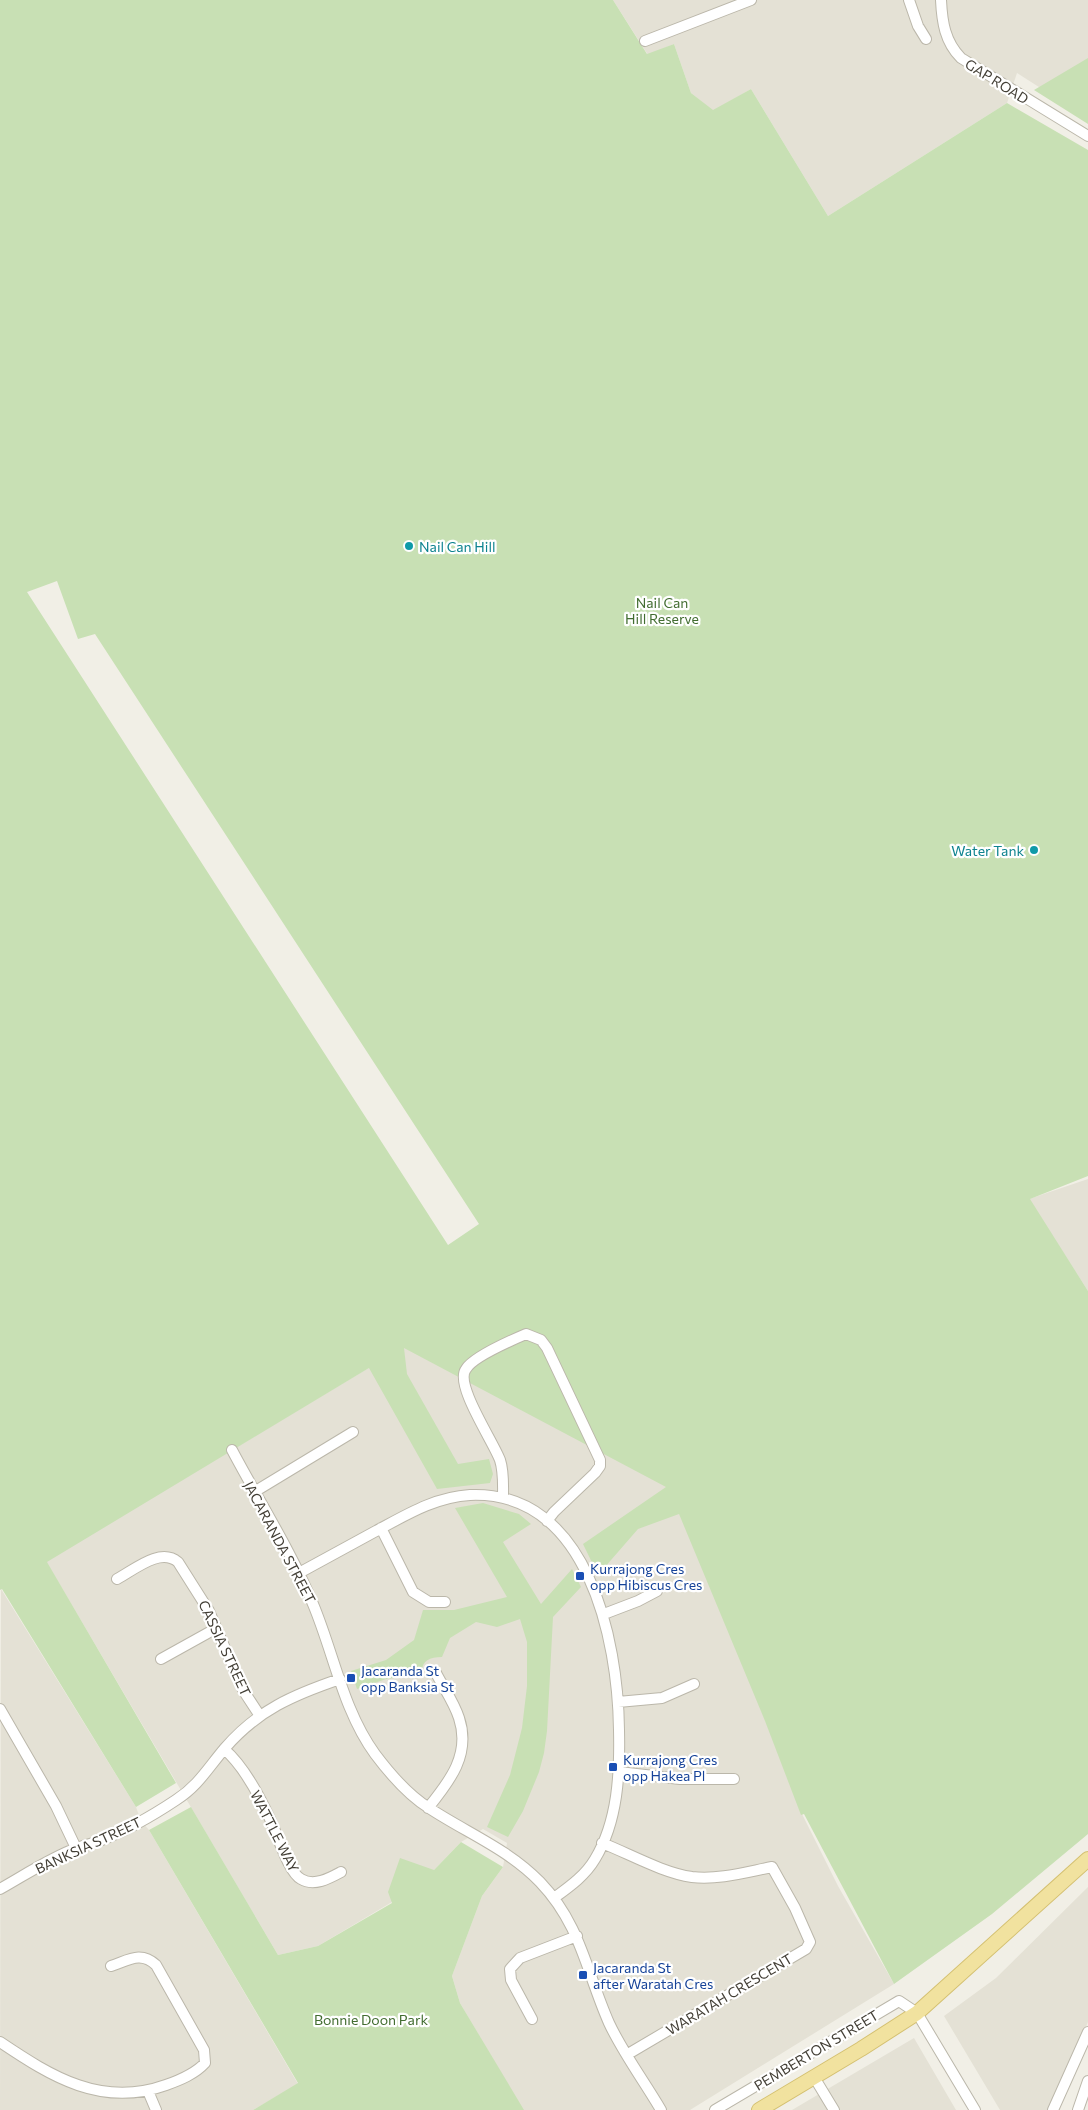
<svg xmlns="http://www.w3.org/2000/svg" width="1088" height="2110" font-family="Commissioner,sans-serif">
<style>
.residential{fill:#e4e1d5}
.green{fill:#c8e0b4;fill-rule:evenodd}
.lines{fill:none;stroke-linecap:round;stroke-linejoin:round}
.minor-casing{stroke:#bbb7aa;stroke-width:12}
.major-casing{stroke:#d4c071;stroke-width:16}
.minor{stroke:#fff;stroke-width:10}
.major{stroke:#f1e29f;stroke-width:14}
.culture-dot{fill:#0f9aa8;stroke:#fff;stroke-width:2}
.transit-dot{fill:#1a4fb4;stroke:#fff;stroke-width:2}
.labels{text-anchor:middle;dominant-baseline:central;stroke-width:4.5;stroke-linejoin:round;paint-order:stroke}
.street-label{font-size:14px;fill:#433f36;stroke:#fff}
.culture-label{font-size:14px;fill:#0d838f;stroke:#fff;text-anchor:start}
.park-label{font-size:14px;fill:#426d31;stroke:#fff}
.transit-label{font-size:14px;fill:#164399;stroke:#fff;text-anchor:start}
</style>
<rect width="100%" height="100%" fill="#f1efe6"/>
<path class="residential" d="M 613,0 L 1088,0 L 1088,76 L 1064,103 L 1017,73 L 1007,103 L 828,216 L 751,89 L 713,111 L 691,93 L 674,44 L 648,55 Z
M 1088,1179 L 1088,1291 L 1029,1199 Z
M 556,1256 L 706,1570 L 803,1816 L 838,1886 L 894,1984 L 690,2110 L 523,2110 L 460,2003 L 452,1976 L 482,1896 L 503,1867 L 507,1843 L 483,1829 L 461,1842 L 434,1870 L 392,1902 L 318,1946 L 278,1955 L 46,1561 Z
M 1,1589 L 136,1807 L 141,1821 L 149,1830 L 298,2084 L 253,2110 L 0,2110 Z
M 1088,1887 L 1088,2022 L 1049,2110 L 1000,2110 L 944,2016 L 996,1978 Z
M 914,2038 L 956,2110 L 792,2110 Z"/>
<path class="green" d="M 0,0 L 613,0 L 647,54 L 674,44 L 691,93 L 713,110 L 751,89 L 828,216 L 1007,103 L 1088,150 L 1088,1176 L 1030,1199 L 1088,1291 L 1088,1834 L 992,1914 L 894,1984 L 804,1814 L 801,1815 L 765,1721 L 679,1514 L 638,1529 L 598,1575 L 583,1544 L 666,1487 L 404,1348 L 407,1374 L 458,1464 L 489,1459 L 493,1474 L 490,1483 L 437,1489 L 369,1368 L 47,1562 L 176,1783 L 136,1807 L 2,1589 L 0,1590 ZM 57,581 L 78,639 L 95,634 L 479,1224 L 448,1245 L 27,592 Z
M 1088,58 L 1088,124 L 1034,90 Z
M 483,1503 L 519,1514 L 531,1524 L 503,1542 L 541,1604 L 572,1569 L 581,1587 L 553,1617 L 547,1731 L 544,1753 L 539,1772 L 523,1811 L 508,1837 L 487,1827 L 510,1775 L 522,1728 L 527,1686 L 527,1642 L 520,1619 L 497,1627 L 476,1622 L 450,1638 L 442,1657 C 429,1657 421,1661 422,1674 L 386,1679 L 357,1689 L 351,1671 L 386,1660 L 414,1640 L 423,1610 L 454,1610 L 507,1597 L 455,1508 Z
M 191,1807 L 278,1955 L 318,1946 L 392,1903 L 388,1892 L 400,1858 L 434,1870 L 461,1842 L 503,1867 L 482,1896 L 452,1976 L 460,2003 L 524,2110 L 253,2110 L 298,2083 L 149,1830 Z"/>
<g class="lines">
<g class="minor-casing">
<path id="minor" d="M 909,0 L 918,26 L 926,39
M 941,0 C 942,22 945,42 961,58 L 1088,136
M 645,41 L 751,0
M 232,1450 C 259,1501 291,1551 313,1604 C 334,1654 343,1710 375,1754 C 390,1774 408,1795 429,1808 C 467,1833 508,1849 540,1882 C 581,1925 586,1971 609,2023 C 623,2053 644,2081 661,2110
M 254,1492 L 353,1432
M 503,1498 C 503,1486 504,1472 500,1460 C 493,1441 454,1384 466,1369 C 473,1357 512,1340 526,1334 L 541,1340 L 547,1348 L 600,1460 L 600,1466 L 595,1473 L 554,1512 L 547,1521
M 381,1528 L 413,1592 L 429,1602 L 445,1602
M 299,1573 C 325,1559 350,1545 376,1531 C 406,1515 435,1497 470,1495 C 588,1490 618,1640 619,1730 C 620,1773 618,1821 595,1859 C 585,1876 569,1887 554,1898
M 117,1579 C 134,1570 160,1547 178,1562 L 209,1611 L 243,1690 L 260,1716
M 604,1614 L 638,1601 L 657,1591
M 161,1659 L 215,1629
M 618,1702 L 662,1698 L 694,1684
M 0,1709 L 56,1806 L 76,1848
M 224,1749 C 244,1766 259,1795 270,1819 C 277,1833 288,1872 301,1879 C 314,1887 330,1878 341,1872
M 619,1772 L 680,1779 L 734,1779
M 428,1808 C 450,1781 471,1754 459,1718 C 454,1702 443,1687 436,1673
M 602,1843 C 630,1854 663,1873 692,1877 C 719,1880 746,1872 772,1867 L 795,1908 L 810,1942 L 806,1949 L 628,2054
M 0,1889 C 25,1875 50,1858 77,1848 C 84,1845 92,1844 99,1841 C 126,1831 152,1816 176,1800 C 198,1786 208,1768 225,1748 C 258,1710 293,1695 340,1679
M 532,2019 L 511,1980 L 510,1969 L 520,1958 L 577,1936
M 0,2042 C 52,2077 102,2108 166,2085 C 180,2080 195,2074 205,2063 L 204,2050 L 156,1965 C 141,1951 129,1960 111,1966
M 814,2077 L 834,2110
M 148,2091 L 156,2110
M 715,2110 L 899,2001 L 917,2013 L 975,2110
M 1053,2110 L 1088,2032
M 1078,2110 L 1088,2081"/>
</g>
<g class="major-casing">
<path id="major" d="M 759,2110 L 861,2049 L 917,2013 L 1088,1859"/>
</g>
<use href="#minor" class="minor"/>
<use href="#major" class="major"/>
</g>
<g class="culture-dot">
<circle cx="409" cy="546" r="5"/>
<circle cx="1034" cy="850" r="5"/>
</g>
<g class="transit-dot">
<rect x="575" y="1571" width="10" height="10" rx="2.5"/>
<rect x="346" y="1673" width="10" height="10" rx="2.5"/>
<rect x="608" y="1762" width="10" height="10" rx="2.5"/>
<rect x="578" y="1970" width="10" height="10" rx="2.5"/>
</g>
<g class="labels">
<g class="street-label">
<text transform="translate(997 81) rotate(32)">GAP ROAD</text>
<text transform="translate(280 1542) rotate(62)">JACARANDA STREET</text>
<text transform="translate(225 1648) rotate(65)">CASSIA STREET</text>
<text transform="translate(275 1831) rotate(63)">WATTLE WAY</text>
<text transform="translate(88 1845) rotate(-25)">BANKSIA STREET</text>
<text transform="translate(729 1994) rotate(-31)">WARATAH CRESCENT</text>
<text transform="translate(816 2050) rotate(-31)">PEMBERTON STREET</text>
</g>
<g class="culture-label">
<text x="419" y="546">Nail Can Hill</text>
<text x="1024" y="850" text-anchor="end">Water Tank</text>
</g>
<g class="park-label">
<text x="662" y="602">Nail Can<tspan x="662" dy="16">Hill Reserve</tspan></text>
<text x="371" y="2019">Bonnie Doon Park</text>
</g>
<g class="transit-label">
<text x="590" y="1568">Kurrajong Cres<tspan x="590" dy="16">opp Hibiscus Cres</tspan></text>
<text x="361" y="1670">Jacaranda St<tspan x="361" dy="16">opp Banksia St</tspan></text>
<text x="623" y="1759">Kurrajong Cres<tspan x="623" dy="16">opp Hakea Pl</tspan></text>
<text x="593" y="1967">Jacaranda St<tspan x="593" dy="16">after Waratah Cres</tspan></text>
</g>
</g>
</svg>
